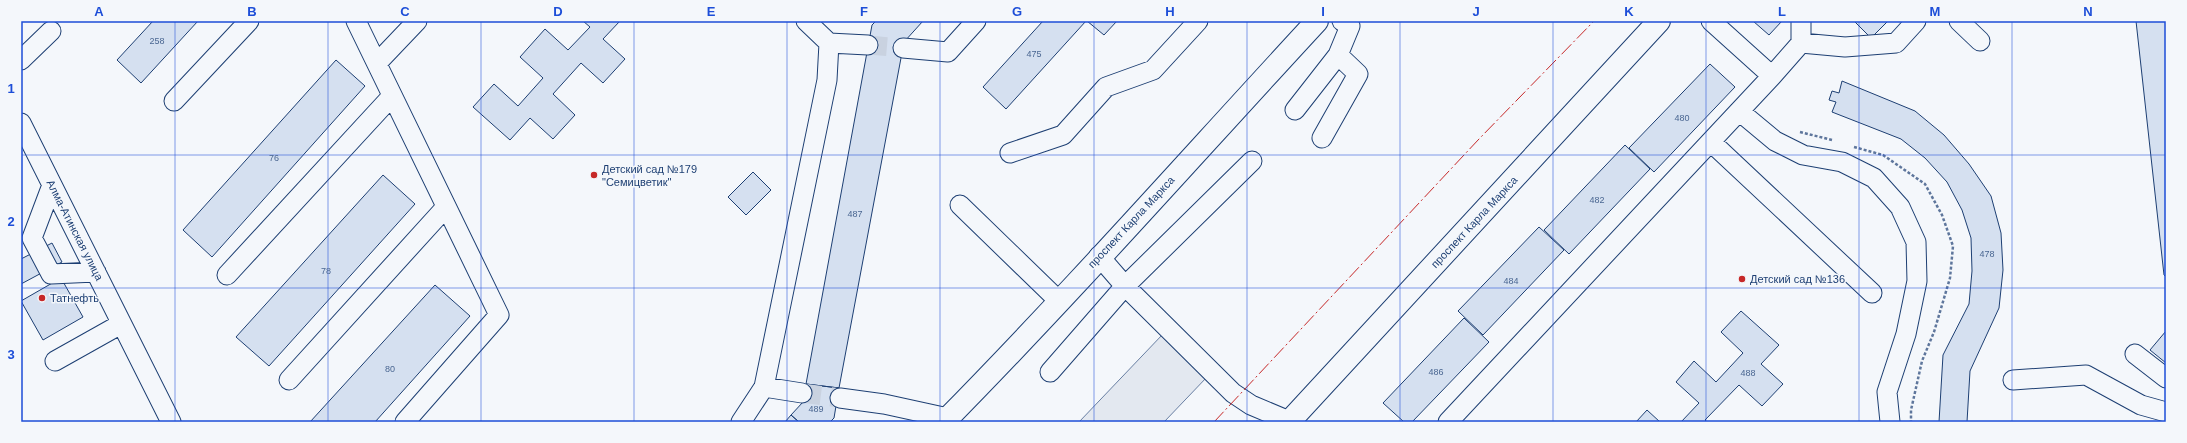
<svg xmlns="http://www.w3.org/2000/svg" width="2187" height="443" font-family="Arial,sans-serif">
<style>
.parking{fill:#e3e8f0;stroke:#687fa3}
.building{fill:#d5e0f0;stroke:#1d3f73}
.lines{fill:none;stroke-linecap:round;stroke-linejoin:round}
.minor-tunnel{stroke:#c9d2e0;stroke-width:19;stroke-dasharray:19 10;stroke-linecap:butt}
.minor-casing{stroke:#1d3f73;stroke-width:21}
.major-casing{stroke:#1d3f73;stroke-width:24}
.path{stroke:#5e769c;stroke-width:2.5;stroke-dasharray:3 2;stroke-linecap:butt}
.minor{stroke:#f4f7fb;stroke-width:19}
.major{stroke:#f4f7fb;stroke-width:22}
.power{stroke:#c62828;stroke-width:1;stroke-dasharray:14 3 2 3;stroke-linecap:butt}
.grid{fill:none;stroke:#1d4ed8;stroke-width:1;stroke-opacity:0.55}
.poi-dot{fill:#c62828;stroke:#f4f7fb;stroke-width:1.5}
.labels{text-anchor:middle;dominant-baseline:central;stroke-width:3;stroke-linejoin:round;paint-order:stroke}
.number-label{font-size:9px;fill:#4b6792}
.poi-label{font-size:11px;fill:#1d3f73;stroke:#f4f7fb;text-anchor:start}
.street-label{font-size:11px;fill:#1d3f73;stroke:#f4f7fb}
.neatline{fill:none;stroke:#1d4ed8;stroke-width:1.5}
.grid-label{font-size:13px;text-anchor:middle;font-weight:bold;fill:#1d4ed8}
</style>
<rect width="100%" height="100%" fill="#f4f7fb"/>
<path class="parking" d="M 1163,334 L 1207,377 L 1164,422 L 1079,422 Z"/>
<path class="building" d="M 153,21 L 198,21 L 141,83 L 117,60 Z
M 583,21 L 620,21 L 603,39 L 625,59 L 603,83 L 581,63 L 553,94 L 575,115 L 553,139 L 530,118 L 510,140 L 473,107 L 494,84 L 518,106 L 543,78 L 520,57 L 545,29 L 568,50 L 590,27 Z
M 876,21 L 923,21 L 904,42 L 839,388 L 806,384 L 872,25 Z
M 1043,21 L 1086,21 L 1006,109 L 983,87 Z
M 1087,21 L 1117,21 L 1104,35 Z
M 1753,21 L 1782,21 L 1769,35 Z
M 1854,21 L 1888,21 L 1871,38 Z
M 2136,21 L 2166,21 L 2166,277 L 2164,275 Z
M 336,60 L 365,86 L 212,257 L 183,230 Z
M 1710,64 L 1735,87 L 1654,172 L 1629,148 Z
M 1842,81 L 1915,111 L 1944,135 L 1969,164 L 1991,196 L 2001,233 L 2003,270 L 1999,308 L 1970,371 L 1967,422 L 1939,422 L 1943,355 L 1969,304 L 1972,271 L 1971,238 L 1962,210 L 1947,182 L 1925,158 L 1901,139 L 1832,112 L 1836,102 L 1829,100 L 1832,91 L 1839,93 Z
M 1625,145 L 1650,169 L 1569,254 L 1544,230 Z
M 753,172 L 771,190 L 746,215 L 728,197 Z
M 383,175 L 415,204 L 269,366 L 236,337 Z
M 1539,227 L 1564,250 L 1483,335 L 1458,311 Z
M 52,243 L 62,262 L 21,284 L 21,259 Z
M 61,278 L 83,317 L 43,340 L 21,301 Z
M 435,285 L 470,316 L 375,422 L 310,422 Z
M 1741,311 L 1779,345 L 1761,364 L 1783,384 L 1762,406 L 1739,385 L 1705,420 L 1707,422 L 1681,422 L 1699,403 L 1676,382 L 1694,361 L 1716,382 L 1743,353 L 1721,332 Z
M 1464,318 L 1489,342 L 1412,422 L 1404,422 L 1383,403 Z
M 2166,331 L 2166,363 L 2150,350 Z
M 806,384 L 839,388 L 834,418 L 830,422 L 799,422 L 791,415 L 803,402 Z
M 1647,410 L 1660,422 L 1636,422 Z
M 791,415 L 799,422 L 785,422 Z"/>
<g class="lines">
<path class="minor-tunnel" d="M 868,45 L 903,48
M 802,393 L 840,398"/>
<g class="minor-casing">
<path id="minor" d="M 356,21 L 499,315 L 405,422
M 1711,21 L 1772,76
M 1959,21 L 1980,41
M 829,43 L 868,45
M 1801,43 L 1845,47 L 1896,43 L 1916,21
M 903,48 L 948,52 L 976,21
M 21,60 L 51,31
M 377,63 L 417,21
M 174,101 L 249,21
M 1295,110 L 1338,55 L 1350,26 L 1342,21
M 1739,111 L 1775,141 L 1803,155 L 1842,162 L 1874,178 L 1900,207 L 1916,242 L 1917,281 L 1906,334 L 1887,392 L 1890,422
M 21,123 L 171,422
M 1322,138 L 1358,74 L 1338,55
M 1711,142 L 1872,293
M 1010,153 L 1063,135 L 1106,87 L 1153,70 L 1198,21
M 52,185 L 32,238 L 51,274 L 96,272
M 960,205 L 1060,302
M 1099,256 L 1125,286 L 1233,393 L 1251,405 L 1289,421
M 227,275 L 392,96
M 2135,354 L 2166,378
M 55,361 L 121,324
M 1050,372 L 1125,286 L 1252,161
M 289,380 L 446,207
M 2013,380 L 2086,375 L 2141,405 L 2166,412
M 764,387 L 802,393
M 840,398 L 884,404 L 948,418 L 951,422
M 741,422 L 764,387 L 827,80 L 829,43 L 806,21
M 1448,422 L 1772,76 L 1801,43 L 1801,21"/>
</g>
<g class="major-casing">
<path id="major" d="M 944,422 C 1072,292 1193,155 1317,21
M 1289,422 L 1659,21"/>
</g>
<path class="path" d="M 1800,132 L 1832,140
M 1854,147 L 1883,155 L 1925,184 L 1942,215 L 1953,246 L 1950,278 L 1934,332 L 1922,361 L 1911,410 L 1911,422"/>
<use href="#minor" class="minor"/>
<use href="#major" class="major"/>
<path class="power" d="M 1214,422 L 1479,139 L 1594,21"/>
</g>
<path class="grid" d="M 175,21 L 175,422M 328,21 L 328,422M 481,21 L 481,422M 634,21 L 634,422M 787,21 L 787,422M 940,21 L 940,422M 1094,21 L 1094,422M 1247,21 L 1247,422M 1400,21 L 1400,422M 1553,21 L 1553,422M 1706,21 L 1706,422M 1859,21 L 1859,422M 2012,21 L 2012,422M 21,155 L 2166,155M 21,288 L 2166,288"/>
<g class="poi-dot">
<circle cx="594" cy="175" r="4"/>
<circle cx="1742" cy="279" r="4"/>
<circle cx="42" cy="298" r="4"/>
</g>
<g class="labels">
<g class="number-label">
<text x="157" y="41">258</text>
<text x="1034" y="54">475</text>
<text x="1682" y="118">480</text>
<text x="274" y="158">76</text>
<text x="1597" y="200">482</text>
<text x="855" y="214">487</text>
<text x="1987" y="254">478</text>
<text x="326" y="271">78</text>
<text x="1511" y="281">484</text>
<text x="390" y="369">80</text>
<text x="1436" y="372">486</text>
<text x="1748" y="373">488</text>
<text x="816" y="409">489</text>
</g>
<g class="poi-label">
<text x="602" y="169">Детский сад №179<tspan x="602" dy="13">"Семицветик"</tspan></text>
<text x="1750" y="279">Детский сад №136</text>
<text x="50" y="298">Татнефть</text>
</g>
<g class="street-label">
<text transform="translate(1131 222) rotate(-47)">проспект Карла Маркса</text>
<text transform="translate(1474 222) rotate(-47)">проспект Карла Маркса</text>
<text transform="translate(75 230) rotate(63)">Алма-Атинская улица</text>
</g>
</g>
<rect width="2187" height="443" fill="none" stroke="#f4f7fb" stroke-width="44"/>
<rect x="22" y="22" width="2143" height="399" class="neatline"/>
<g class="grid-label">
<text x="99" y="16">A</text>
<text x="252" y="16">B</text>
<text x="405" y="16">C</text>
<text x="558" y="16">D</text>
<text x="711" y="16">E</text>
<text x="864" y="16">F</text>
<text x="1017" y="16">G</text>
<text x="1170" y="16">H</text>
<text x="1323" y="16">I</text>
<text x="1476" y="16">J</text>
<text x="1629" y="16">K</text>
<text x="1782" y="16">L</text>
<text x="1935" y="16">M</text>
<text x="2088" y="16">N</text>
<text x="11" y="93">1</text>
<text x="11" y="226">2</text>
<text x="11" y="359">3</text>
</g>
</svg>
